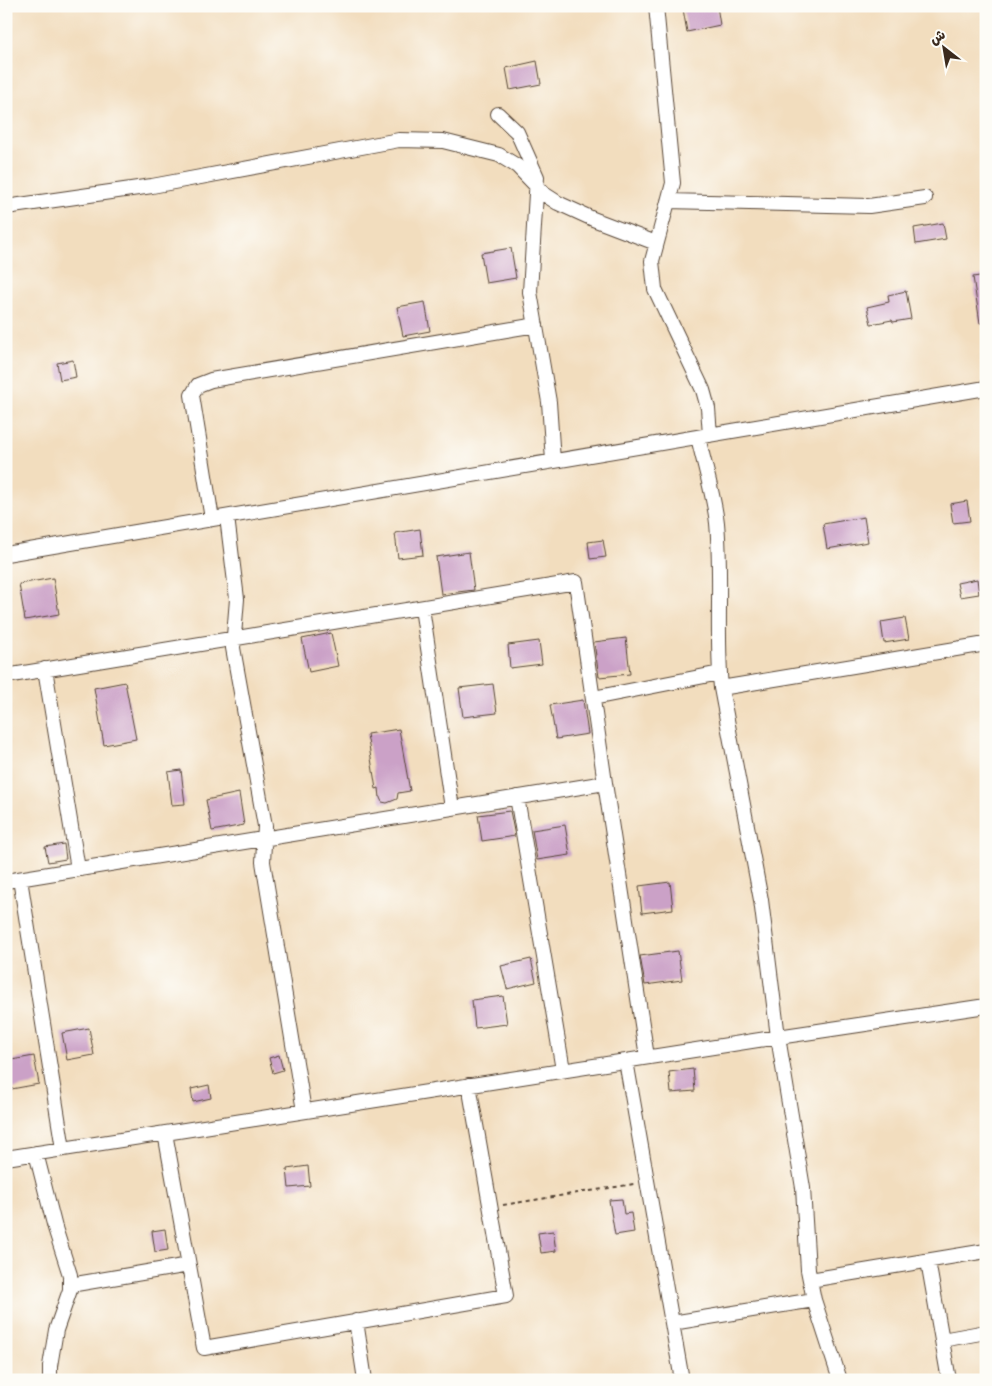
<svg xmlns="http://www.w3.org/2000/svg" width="992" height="1386" font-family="'Architects Daughter','Playpen Sans Arabic',sans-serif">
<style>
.building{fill:#cba1c7}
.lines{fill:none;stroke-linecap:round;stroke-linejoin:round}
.minor-casing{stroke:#564536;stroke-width:16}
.path{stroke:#564536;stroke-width:2;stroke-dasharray:4 4;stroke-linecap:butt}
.minor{stroke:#fff;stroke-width:14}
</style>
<rect width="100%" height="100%" fill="#fdfcf7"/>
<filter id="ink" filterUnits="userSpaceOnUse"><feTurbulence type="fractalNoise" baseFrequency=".02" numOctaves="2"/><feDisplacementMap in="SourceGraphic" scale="10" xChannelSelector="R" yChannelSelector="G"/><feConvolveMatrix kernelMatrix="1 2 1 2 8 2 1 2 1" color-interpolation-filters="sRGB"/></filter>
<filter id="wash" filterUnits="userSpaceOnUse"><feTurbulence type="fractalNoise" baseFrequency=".0096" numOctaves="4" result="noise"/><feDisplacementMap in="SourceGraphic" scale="20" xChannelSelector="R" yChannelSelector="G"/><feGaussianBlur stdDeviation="1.12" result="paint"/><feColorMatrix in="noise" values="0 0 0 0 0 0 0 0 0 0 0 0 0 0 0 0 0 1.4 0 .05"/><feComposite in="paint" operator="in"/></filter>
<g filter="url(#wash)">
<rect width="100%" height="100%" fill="#f2ddbe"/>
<g id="blocks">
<path class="building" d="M 696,6 L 717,6 L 720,25 L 687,32 L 683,9 Z
M 537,61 L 541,84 L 510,90 L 506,68 Z
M 943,223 L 946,239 L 916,244 L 914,228 Z
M 511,248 L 516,278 L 486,283 L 481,253 Z
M 986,275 L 986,323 L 980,323 L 973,277 Z
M 906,291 L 911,319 L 893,322 L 892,320 L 871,324 L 867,307 L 889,302 L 888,295 Z
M 425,302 L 430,331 L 403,336 L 397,307 Z
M 73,360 L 76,377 L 60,380 L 57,363 Z
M 967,501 L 970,521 L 953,523 L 950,504 Z
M 864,517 L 868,542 L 827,549 L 823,524 Z
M 420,529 L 423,555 L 398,558 L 395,533 Z
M 603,540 L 606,557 L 590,559 L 588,542 Z
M 469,552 L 474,590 L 441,594 L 436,557 Z
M 53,578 L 59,614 L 25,620 L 19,584 Z
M 977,579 L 979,594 L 960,597 L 957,583 Z
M 905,618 L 909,639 L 884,643 L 881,622 Z
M 331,633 L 338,666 L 309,672 L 302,639 Z
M 626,638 L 630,674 L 599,677 L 594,642 Z
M 539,641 L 542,664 L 510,668 L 508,645 Z
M 125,682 L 136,739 L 104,745 L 94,688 Z
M 493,684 L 497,713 L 463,717 L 459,688 Z
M 583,700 L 588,734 L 556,739 L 550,705 Z
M 399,729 L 410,791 L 398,793 L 397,799 L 387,803 L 382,802 L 380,798 L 379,788 L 376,789 L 367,734 Z
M 181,770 L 185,804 L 172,805 L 168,772 Z
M 239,793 L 244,825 L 212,831 L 206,800 Z
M 510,811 L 515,836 L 482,841 L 478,815 Z
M 565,825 L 570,855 L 537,860 L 532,830 Z
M 64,844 L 66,859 L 48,862 L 45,847 Z
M 670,882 L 673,909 L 642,913 L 639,886 Z
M 678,951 L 682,980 L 645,985 L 640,956 Z
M 531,959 L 536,982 L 507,989 L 501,966 Z
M 503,996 L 507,1024 L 475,1028 L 472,1000 Z
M 89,1028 L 94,1055 L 67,1060 L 62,1033 Z
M 279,1055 L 283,1070 L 273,1073 L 269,1058 Z
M 34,1056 L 39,1084 L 6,1090 L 6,1061 Z
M 693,1069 L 695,1091 L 671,1093 L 669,1072 Z
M 209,1085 L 211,1098 L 193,1102 L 191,1089 Z
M 308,1166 L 310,1186 L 289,1188 L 287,1169 Z
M 622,1199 L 624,1214 L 631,1213 L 634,1232 L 615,1235 L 609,1200 Z
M 165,1229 L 168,1250 L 155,1252 L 152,1231 Z
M 553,1231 L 556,1251 L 541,1253 L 538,1233 Z"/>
</g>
</g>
<g filter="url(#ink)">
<use href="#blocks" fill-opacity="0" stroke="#564536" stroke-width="1"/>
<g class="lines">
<g class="minor-casing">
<path id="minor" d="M 656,6 L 673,183 L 652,261 L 655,289 L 703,390 L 708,408 L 710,435
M 498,114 L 517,132 L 537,177 L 530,292 L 549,402 L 553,461
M 668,201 L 869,206 L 925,198
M 6,207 L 152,186 L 399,140 L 443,141 L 499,155 L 517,166 L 544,194 L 558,203 L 593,219 L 656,243
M 698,437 C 704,464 714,496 717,523 C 722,578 716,633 721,688 L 761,900 L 778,1037 L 803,1188 L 808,1270 L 814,1300 L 840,1380
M 227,517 L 237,599 L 233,648 L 265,826 L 263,862 L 304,1111
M 212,519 L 192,395 L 198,385 L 211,380 L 536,325
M 6,554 L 986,388
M 422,608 L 452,808
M 45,669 L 78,869
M 6,676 L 576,582 L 605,783 L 647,1057
M 721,688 L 986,644
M 593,698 L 720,673
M 517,797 L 563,1070
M 20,879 L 63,1149
M 6,881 L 605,783
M 626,1061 L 682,1380
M 165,1133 L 204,1348 L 506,1296 L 469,1085
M 36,1153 L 55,1228 L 70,1275 L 70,1290 L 56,1330 L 50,1366 L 50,1380
M 6,1158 L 778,1037 L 986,1006
M 928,1261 L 949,1380
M 810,1280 L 986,1251
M 70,1285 L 189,1265
M 356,1321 L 365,1380
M 672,1323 L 814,1300
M 942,1340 L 986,1332"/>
</g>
<path class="path" d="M 503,1205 L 634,1184"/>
<use href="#minor" class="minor"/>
</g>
</g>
<rect width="992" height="1386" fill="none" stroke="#fdfcf7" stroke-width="25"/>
<g transform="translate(944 48) rotate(329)" stroke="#fdfcf7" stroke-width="4" paint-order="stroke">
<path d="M0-4L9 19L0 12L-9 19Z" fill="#3b2a1e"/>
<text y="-8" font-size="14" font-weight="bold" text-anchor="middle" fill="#3b2a1e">ش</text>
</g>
</svg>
